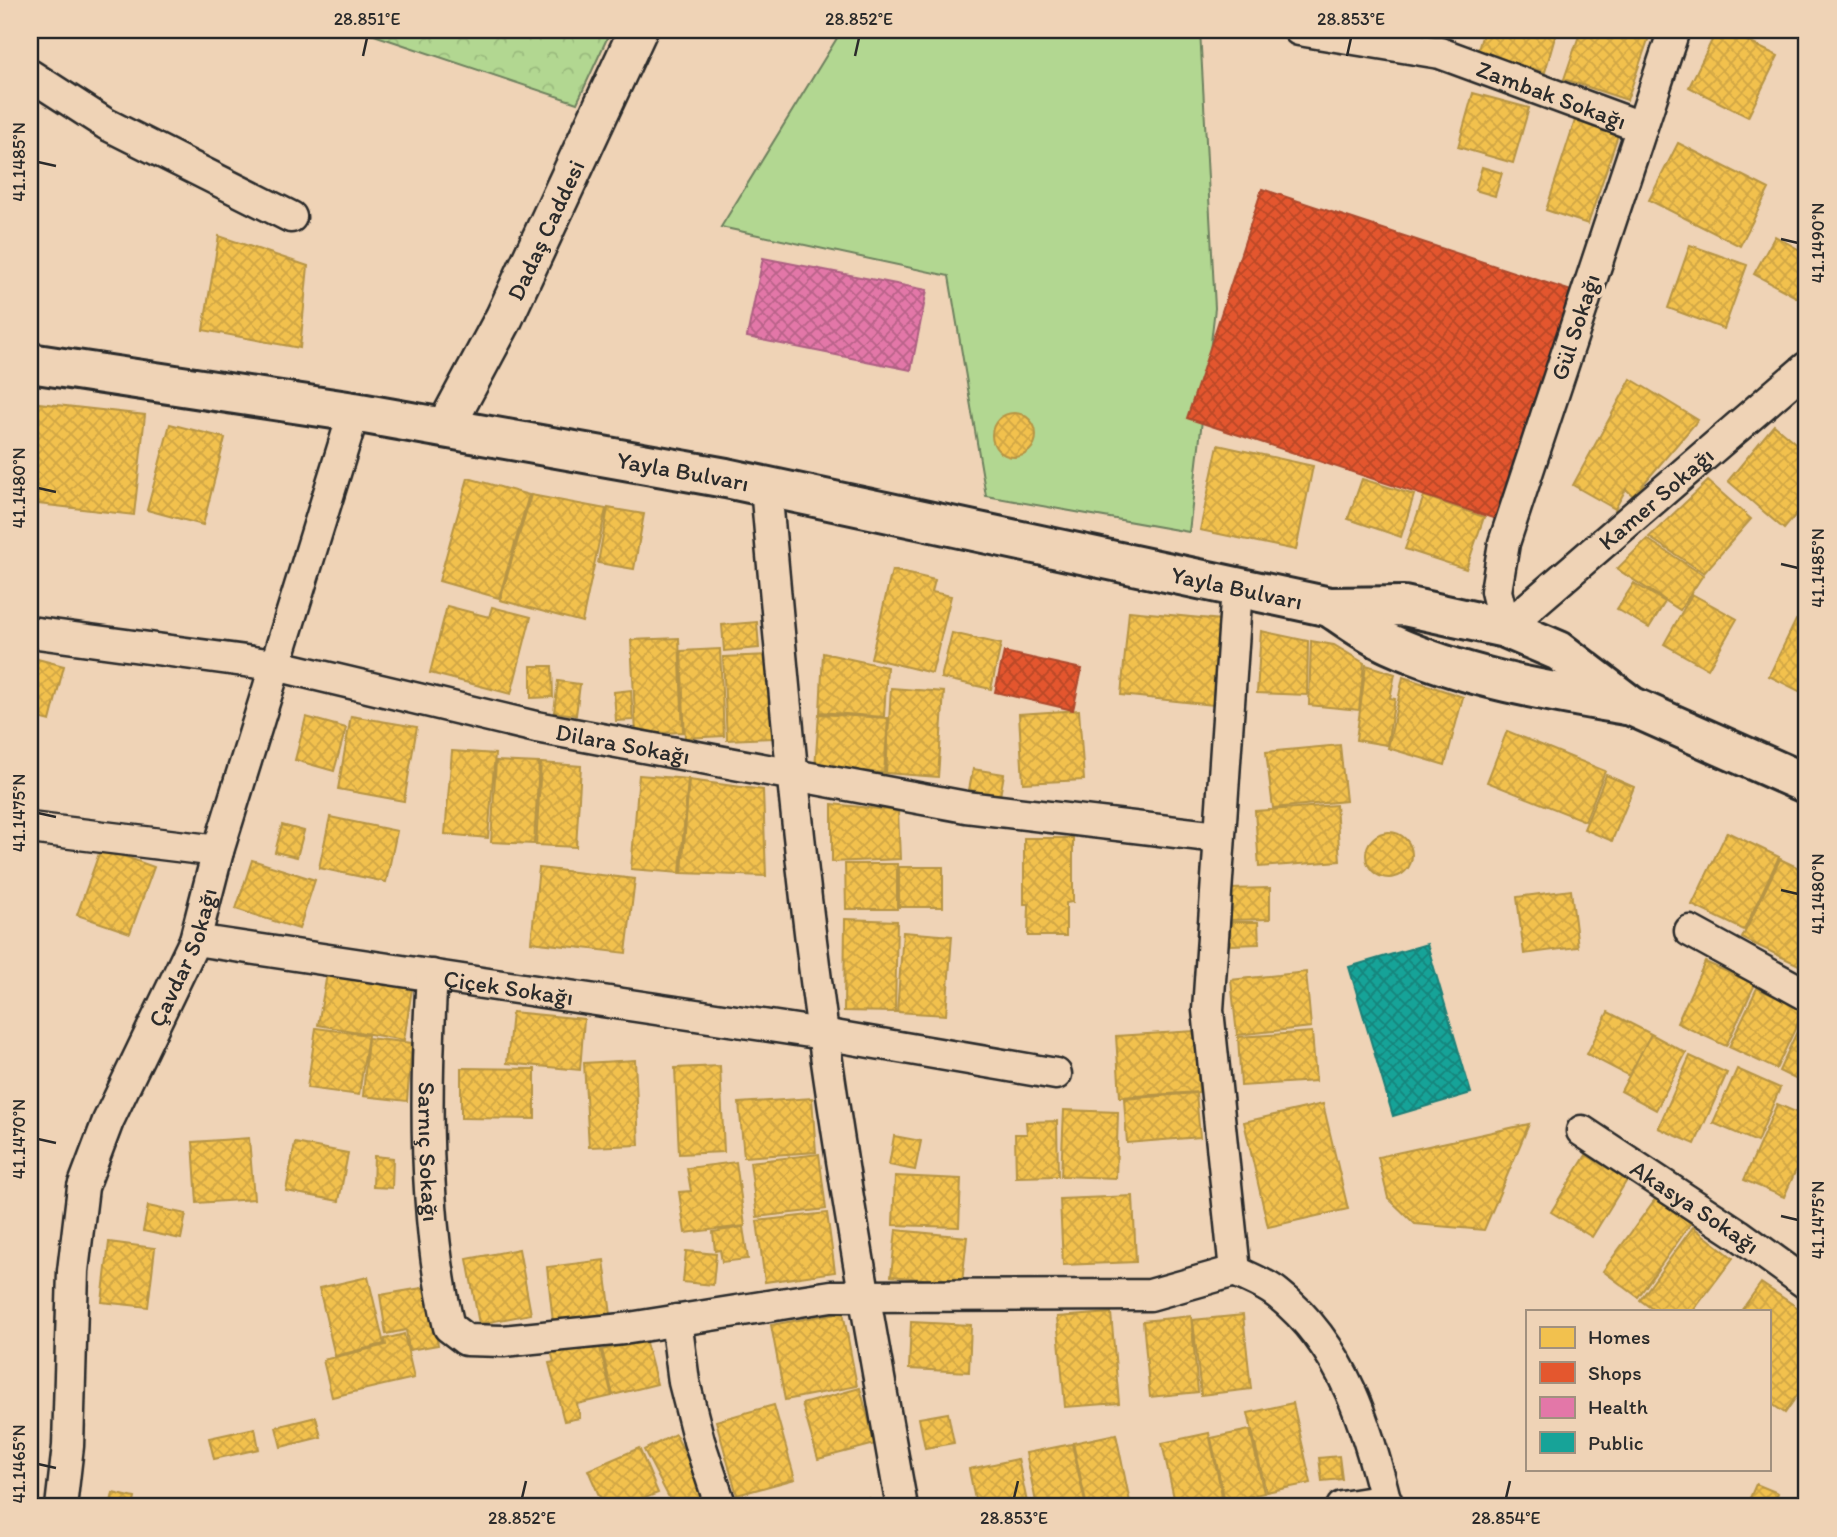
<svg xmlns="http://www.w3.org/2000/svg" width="1837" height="1537" font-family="Itim,sans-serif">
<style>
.forest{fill:url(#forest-crowns);stroke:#6e815e;stroke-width:2}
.green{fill:#b2d791;stroke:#6e815e;stroke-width:2}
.homes{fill:url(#homes-cross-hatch);stroke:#b69444;stroke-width:2}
.shops{fill:url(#shops-cross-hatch);stroke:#ac4a2d;stroke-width:2}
.health{fill:url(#health-cross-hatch);stroke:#ac6082;stroke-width:2}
.public{fill:url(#public-cross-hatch);stroke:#1d7f77;stroke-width:2}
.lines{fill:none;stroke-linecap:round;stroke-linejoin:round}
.minor-casing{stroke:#2b2b2b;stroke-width:35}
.tertiary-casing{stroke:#2b2b2b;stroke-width:42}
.secondary-casing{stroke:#2b2b2b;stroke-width:44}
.minor{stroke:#efd3b6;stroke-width:30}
.tertiary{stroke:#efd3b6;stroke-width:37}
.secondary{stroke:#efd3b6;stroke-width:38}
.ticks{fill:none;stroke:#2b2b2b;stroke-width:2.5}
.labels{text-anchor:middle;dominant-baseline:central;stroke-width:7;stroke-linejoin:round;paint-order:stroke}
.street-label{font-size:24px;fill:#2b2b2b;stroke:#efd3b6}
.neatline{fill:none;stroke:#2b2b2b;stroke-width:2.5}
.ticks-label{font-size:18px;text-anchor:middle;fill:#2b2b2b}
</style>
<defs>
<pattern id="forest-crowns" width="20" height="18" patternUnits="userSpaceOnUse" patternTransform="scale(1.75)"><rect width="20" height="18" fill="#b2d791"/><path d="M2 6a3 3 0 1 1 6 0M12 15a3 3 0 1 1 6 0" fill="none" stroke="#99b97d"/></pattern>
<pattern id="homes-cross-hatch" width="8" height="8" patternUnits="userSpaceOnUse" patternTransform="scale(1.75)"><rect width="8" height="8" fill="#f2c14e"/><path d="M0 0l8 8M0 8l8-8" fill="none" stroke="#d0a644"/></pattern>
<pattern id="shops-cross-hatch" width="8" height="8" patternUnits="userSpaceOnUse" patternTransform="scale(1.75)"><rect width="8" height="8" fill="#e4572e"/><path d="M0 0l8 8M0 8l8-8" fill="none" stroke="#b94827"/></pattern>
<pattern id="health-cross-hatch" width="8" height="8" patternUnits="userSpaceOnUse" patternTransform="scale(1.75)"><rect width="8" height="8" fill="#e377a8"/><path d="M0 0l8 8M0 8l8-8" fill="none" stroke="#b86289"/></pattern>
<pattern id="public-cross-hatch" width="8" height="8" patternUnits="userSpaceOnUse" patternTransform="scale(1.75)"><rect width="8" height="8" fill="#17a398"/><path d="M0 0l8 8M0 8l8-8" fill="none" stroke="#15857c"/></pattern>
</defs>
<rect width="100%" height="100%" fill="#efd3b6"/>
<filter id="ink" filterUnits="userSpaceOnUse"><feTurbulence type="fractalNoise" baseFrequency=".0143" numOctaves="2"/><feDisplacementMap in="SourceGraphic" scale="14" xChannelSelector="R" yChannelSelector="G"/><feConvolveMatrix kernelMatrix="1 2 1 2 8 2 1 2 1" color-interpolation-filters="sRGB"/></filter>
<g filter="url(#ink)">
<path class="forest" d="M 359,30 L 611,30 L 577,103 Z"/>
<path class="green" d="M 842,30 L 1200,30 L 1215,308 L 1189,532 L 986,496 L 949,276 L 721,227 Z"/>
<path class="homes" d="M 1484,30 L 1557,30 L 1545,72 L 1477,53 Z
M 1581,30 L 1628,30 L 1649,37 L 1627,100 L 1564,79 Z
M 1717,30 L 1724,30 L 1778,56 L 1748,117 L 1689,87 Z
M 1473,93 L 1529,108 L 1513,163 L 1458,147 Z
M 1578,111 L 1621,126 L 1588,224 L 1546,210 Z
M 1678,143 L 1769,189 L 1740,246 L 1649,200 Z
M 1482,167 L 1502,173 L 1495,196 L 1475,190 Z
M 219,236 L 308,266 L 300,348 L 203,330 Z
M 1775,236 L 1807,254 L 1807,303 L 1754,274 Z
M 1690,245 L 1747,265 L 1724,329 L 1668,308 Z
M 1631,379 L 1698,420 L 1633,496 L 1626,489 L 1615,509 L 1573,485 Z
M 30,402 L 145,415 L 134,515 L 30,503 Z
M992 435a22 22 0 1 1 44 0a22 22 0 1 1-44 0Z
M 170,424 L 225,438 L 203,525 L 147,510 Z
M 1774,425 L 1807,453 L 1807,501 L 1784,529 L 1728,481 Z
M 1218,445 L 1313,466 L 1296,550 L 1200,530 Z
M 468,478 L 529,495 L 499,598 L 439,581 Z
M 1362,479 L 1414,495 L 1401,537 L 1348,519 Z
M 1708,481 L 1751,519 L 1704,573 L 1649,537 Z
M 531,495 L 606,509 L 582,622 L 500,600 Z
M 1424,496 L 1484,517 L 1466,569 L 1405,549 Z
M 608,508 L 644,514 L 634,569 L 598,563 Z
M 1647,539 L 1703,575 L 1680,610 L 1617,569 Z
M 892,570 L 935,580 L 932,592 L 951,596 L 932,673 L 871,658 Z
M 1634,583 L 1665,602 L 1649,628 L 1617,609 Z
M 1692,594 L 1737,619 L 1708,669 L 1664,644 Z
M 447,606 L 489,617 L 492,607 L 531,617 L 511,694 L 430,673 Z
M 1129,611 L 1221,620 L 1213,705 L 1121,695 Z
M 1796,620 L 1807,625 L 1807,695 L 1769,676 Z
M 757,622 L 759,648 L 724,651 L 722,625 Z
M 1261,631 L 1308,641 L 1307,695 L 1257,693 Z
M 952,633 L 1001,644 L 991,689 L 941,678 Z
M 679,638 L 683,732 L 636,734 L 631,640 Z
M 1311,641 L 1334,645 L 1364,663 L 1359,710 L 1309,705 Z
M 720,649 L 724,736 L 685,738 L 681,651 Z
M 823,653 L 887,667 L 884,717 L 820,712 Z
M 769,655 L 773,738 L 727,740 L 723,657 Z
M 30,657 L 64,666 L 50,721 L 30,716 Z
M 1366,665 L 1395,674 L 1390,698 L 1395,699 L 1387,745 L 1356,740 Z
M 531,666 L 552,666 L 553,697 L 531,698 Z
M 1403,677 L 1463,697 L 1445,765 L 1388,748 Z
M 558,681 L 580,684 L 576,715 L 554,712 Z
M 891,688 L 944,692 L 938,777 L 886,773 Z
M 631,690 L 633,720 L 616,721 L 614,692 Z
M 1079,710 L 1084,780 L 1023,783 L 1019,714 Z
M 819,714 L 888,718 L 884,773 L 815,768 Z
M 351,716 L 417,727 L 404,801 L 338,789 Z
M 306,717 L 346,728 L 334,771 L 295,760 Z
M 1507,731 L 1605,771 L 1585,821 L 1487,782 Z
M 1340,745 L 1346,801 L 1273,808 L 1266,752 Z
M 452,751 L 495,754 L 488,838 L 445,834 Z
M 496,761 L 539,763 L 534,844 L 491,842 Z
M 541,763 L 581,766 L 576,847 L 536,845 Z
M 973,769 L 1004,774 L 1000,796 L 969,790 Z
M 639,775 L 688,779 L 680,873 L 631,869 Z
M 1606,775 L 1634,787 L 1612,841 L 1584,829 Z
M 689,780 L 763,790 L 766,876 L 682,873 Z
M 832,804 L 898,811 L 900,859 L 832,862 Z
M 1336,805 L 1340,861 L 1259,867 L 1255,811 Z
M 330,817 L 397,831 L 386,882 L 319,868 Z
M 282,825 L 304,831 L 297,857 L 275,852 Z
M 1727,832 L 1779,857 L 1744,930 L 1692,905 Z
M1366 855a23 23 0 1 1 46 0a23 23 0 1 1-46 0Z
M 1024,838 L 1073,838 L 1073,902 L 1066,903 L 1066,936 L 1028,936 L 1029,904 L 1024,904 Z
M 101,848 L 154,867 L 130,933 L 77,915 Z
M 1780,859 L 1807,872 L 1807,969 L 1742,938 Z
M 252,860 L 315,880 L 299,929 L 236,909 Z
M 845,864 L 897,864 L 897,909 L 846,909 Z
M 899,867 L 943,867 L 943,907 L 899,907 Z
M 539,868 L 635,879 L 626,953 L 531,942 Z
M 1270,888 L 1270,919 L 1230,920 L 1229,889 Z
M 1571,890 L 1578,947 L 1524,954 L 1517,897 Z
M 845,919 L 897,921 L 895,1012 L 844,1011 Z
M 1230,922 L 1258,922 L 1259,944 L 1231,945 Z
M 903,932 L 952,936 L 946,1015 L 897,1012 Z
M 1705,962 L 1755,984 L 1726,1046 L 1677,1023 Z
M 1306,972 L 1311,1027 L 1237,1035 L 1231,980 Z
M 327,974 L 412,989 L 404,1040 L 318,1025 Z
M 1757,988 L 1804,1010 L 1776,1069 L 1729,1047 Z
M 512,1012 L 584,1019 L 580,1070 L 507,1063 Z
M 1608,1012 L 1651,1034 L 1629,1076 L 1587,1054 Z
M 1806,1012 L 1807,1013 L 1807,1085 L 1779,1071 Z
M 316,1028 L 368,1035 L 359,1095 L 307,1088 Z
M 1195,1031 L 1199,1092 L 1120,1097 L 1116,1036 Z
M 1312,1032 L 1316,1081 L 1241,1086 L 1238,1037 Z
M 1651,1034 L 1686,1053 L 1656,1110 L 1621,1091 Z
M 368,1038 L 412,1043 L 407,1101 L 363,1096 Z
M 1690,1056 L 1727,1073 L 1695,1144 L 1658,1128 Z
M 635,1060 L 639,1145 L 589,1147 L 584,1063 Z
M 720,1066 L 724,1152 L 679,1154 L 675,1068 Z
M 461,1068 L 535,1069 L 535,1119 L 461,1118 Z
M 1737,1069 L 1780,1088 L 1757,1142 L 1713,1123 Z
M 1196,1093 L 1200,1137 L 1127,1143 L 1124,1099 Z
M 812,1098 L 816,1152 L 744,1157 L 739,1103 Z
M 1323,1104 L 1348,1209 L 1268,1227 L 1244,1122 Z
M 1777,1104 L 1807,1117 L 1807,1145 L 1784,1197 L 1744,1180 Z
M 1064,1110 L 1118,1112 L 1116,1178 L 1061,1176 Z
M 1057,1121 L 1058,1176 L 1016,1177 L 1015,1134 L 1027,1134 L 1026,1122 Z
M 1529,1124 L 1484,1230 L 1415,1224 L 1388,1198 L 1378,1157 Z
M 894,1136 L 921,1141 L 915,1170 L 889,1165 Z
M 249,1138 L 254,1199 L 197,1203 L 193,1142 Z
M 295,1143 L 348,1153 L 339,1201 L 286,1191 Z
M 819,1154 L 826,1209 L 757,1217 L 750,1162 Z
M 1586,1155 L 1627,1180 L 1592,1237 L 1551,1212 Z
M 374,1156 L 393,1158 L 392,1188 L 373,1187 Z
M 736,1162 L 745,1226 L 685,1233 L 679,1192 L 691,1191 L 687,1168 Z
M 895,1176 L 961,1179 L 959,1227 L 893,1225 Z
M 1133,1196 L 1136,1262 L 1063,1265 L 1060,1199 Z
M 1656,1198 L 1691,1223 L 1638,1297 L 1603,1271 Z
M 148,1206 L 186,1214 L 181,1239 L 143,1231 Z
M 827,1213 L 835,1272 L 765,1282 L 757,1221 Z
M 743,1227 L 748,1259 L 722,1262 L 720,1250 L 715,1251 L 713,1232 Z
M 1693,1227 L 1733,1258 L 1693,1311 L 1655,1311 L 1640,1300 Z
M 896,1230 L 967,1237 L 962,1283 L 891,1276 Z
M 109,1242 L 155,1248 L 148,1307 L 102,1302 Z
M 519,1249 L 531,1314 L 479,1324 L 467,1259 Z
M 686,1251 L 716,1254 L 713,1285 L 683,1282 Z
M 604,1260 L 611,1315 L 553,1322 L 547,1267 Z
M 368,1277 L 384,1344 L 335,1356 L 319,1288 Z
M 1761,1283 L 1807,1314 L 1807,1381 L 1785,1413 L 1769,1402 L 1769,1311 L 1741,1311 Z
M 428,1287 L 438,1345 L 409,1350 L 406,1330 L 386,1334 L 380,1295 Z
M 843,1312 L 857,1386 L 785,1400 L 771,1325 Z
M 1111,1313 L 1119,1403 L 1065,1407 L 1057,1317 Z
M 1243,1315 L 1251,1389 L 1201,1395 L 1193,1320 Z
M 1191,1316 L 1198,1392 L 1150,1397 L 1143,1321 Z
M 911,1322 L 971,1325 L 969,1372 L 909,1369 Z
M 404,1334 L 414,1378 L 332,1397 L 323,1360 L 386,1345 L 385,1339 Z
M 645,1339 L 657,1384 L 613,1395 L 602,1350 Z
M 598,1340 L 612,1396 L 577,1404 L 580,1418 L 564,1421 L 549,1363 L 554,1362 L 551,1351 Z
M 860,1388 L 875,1444 L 818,1459 L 802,1404 Z
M 1293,1403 L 1311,1483 L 1266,1492 L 1248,1413 Z
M 774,1405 L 795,1479 L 737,1495 L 716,1421 Z
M 948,1413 L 954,1443 L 925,1448 L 919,1418 Z
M 316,1417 L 321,1437 L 281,1447 L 276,1427 Z
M 255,1428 L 259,1449 L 214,1459 L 209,1438 Z
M 1250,1430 L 1264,1493 L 1225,1502 L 1211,1438 Z
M 1209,1433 L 1223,1500 L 1176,1507 L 1162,1443 Z
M 675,1434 L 713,1507 L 674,1507 L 644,1450 Z
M 1116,1434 L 1131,1507 L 1087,1507 L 1073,1443 Z
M 1072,1444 L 1086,1507 L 1037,1507 L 1026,1453 Z
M 639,1448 L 658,1493 L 623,1507 L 604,1507 L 588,1470 Z
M 1339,1456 L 1342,1479 L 1322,1481 L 1319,1458 Z
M 1018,1459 L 1028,1507 L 965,1507 L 976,1505 L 969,1469 Z
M 1756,1484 L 1778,1493 L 1773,1507 L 1746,1507 Z
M 113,1493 L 135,1498 L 133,1507 L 110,1507 Z
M 869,1498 L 871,1507 L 812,1507 Z"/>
<path class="shops" d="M 1262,189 L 1571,291 L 1496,519 L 1187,418 Z
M 1004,652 L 1082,669 L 1073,710 L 995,692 Z"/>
<path class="health" d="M 763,258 L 927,290 L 911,370 L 747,337 Z"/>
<path class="public" d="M 1427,944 L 1471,1093 L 1393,1116 L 1349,967 Z"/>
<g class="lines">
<g class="minor-casing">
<g id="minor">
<path id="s1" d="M 1299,30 L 1440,53 L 1641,127"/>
<path id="s2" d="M 1674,30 L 1504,543 L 1496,591 L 1505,628 L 1807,367"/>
<path d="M 30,75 L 106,124 L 291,217"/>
<path d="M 766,487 C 782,669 798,852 823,1033 C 845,1192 874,1350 902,1507"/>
<path id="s3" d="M 30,632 L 275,665 L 536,727 L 966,807 L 1218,837"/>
<path d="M 30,828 L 218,851"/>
<path d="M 1690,931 L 1807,995"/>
<path id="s4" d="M 195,940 L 823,1034 L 1056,1074"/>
<path id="s5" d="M 432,975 C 425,1085 423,1220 449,1327 L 466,1340 L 503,1341 L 623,1329 L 831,1296 L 1150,1295 L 1235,1271 L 1208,1010 L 1237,587"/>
<path id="s6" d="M 1582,1131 L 1738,1234 L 1807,1284"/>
<path d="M 1235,1271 C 1249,1278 1266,1284 1278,1294 C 1344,1346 1368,1429 1387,1507"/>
<path d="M 676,1320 L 684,1382 L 699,1441 L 721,1507"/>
<path id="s7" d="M 61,1507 L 68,1446 L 73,1271 L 83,1187 L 108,1121 L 195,940 L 218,851 L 354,412"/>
<path d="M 1342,1507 L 1386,1500"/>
</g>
</g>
<g class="tertiary-casing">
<g id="tertiary">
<path id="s8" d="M 445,428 L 504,318 L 638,30"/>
</g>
</g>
<g class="secondary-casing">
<g id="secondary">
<path id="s9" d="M 30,363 L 354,412 L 726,478 L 1330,607 L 1404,606 L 1505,628 L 1559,651 L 1631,706 L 1807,784"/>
<path d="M 1330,607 C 1349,620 1369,635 1390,644 C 1465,678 1546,691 1626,705"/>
</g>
</g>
<use href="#minor" class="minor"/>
<use href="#tertiary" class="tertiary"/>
<use href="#secondary" class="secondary"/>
</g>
</g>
<path class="ticks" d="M 363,56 L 367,38M 855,56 L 859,38M 1347,56 L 1351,38M 38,162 L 56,166M 1781,239 L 1798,243M 38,488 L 56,492M 1781,564 L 1798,568M 38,813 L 56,817M 1781,890 L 1798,894M 38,1139 L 56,1143M 1781,1216 L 1798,1220M 38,1464 L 56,1468M 522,1498 L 526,1481M 1014,1498 L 1018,1481M 1506,1498 L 1510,1481"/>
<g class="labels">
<g class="street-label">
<text stroke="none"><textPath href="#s1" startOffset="262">Zambak Sokağı</textPath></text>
<text stroke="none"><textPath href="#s8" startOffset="222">Dadaş Caddesi</textPath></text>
<text transform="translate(1575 327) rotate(-72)">Gül Sokağı</text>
<text stroke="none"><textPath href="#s9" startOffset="662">Yayla Bulvarı</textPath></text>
<text stroke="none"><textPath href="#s2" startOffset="826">Kamer Sokağı</textPath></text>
<text stroke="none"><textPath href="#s9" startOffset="1228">Yayla Bulvarı</textPath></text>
<text stroke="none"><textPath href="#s3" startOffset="604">Dilara Sokağı</textPath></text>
<text stroke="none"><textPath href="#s7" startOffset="572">Çavdar Sokağı</textPath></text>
<text stroke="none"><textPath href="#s4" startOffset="317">Çiçek Sokağı</textPath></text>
<text stroke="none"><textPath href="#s5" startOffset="177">Sarnıç Sokağı</textPath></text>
<text stroke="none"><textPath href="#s6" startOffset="136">Akasya Sokağı</textPath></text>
</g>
</g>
<rect width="1837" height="1537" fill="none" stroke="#efd3b6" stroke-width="77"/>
<rect x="1526" y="1310" width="245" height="161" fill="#efd3b6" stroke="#a1907e" stroke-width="2"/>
<rect x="1540" y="1327" width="35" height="21" fill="#f2c14e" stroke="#a1907e" stroke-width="2"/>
<text x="1588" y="1344" font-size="21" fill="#2b2b2b">Homes</text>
<rect x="1540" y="1362" width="35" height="21" fill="#e4572e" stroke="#a1907e" stroke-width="2"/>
<text x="1588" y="1380" font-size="21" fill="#2b2b2b">Shops</text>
<rect x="1540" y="1397" width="35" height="21" fill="#e377a8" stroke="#a1907e" stroke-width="2"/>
<text x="1588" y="1414" font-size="21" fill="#2b2b2b">Health</text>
<rect x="1540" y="1432" width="35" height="21" fill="#17a398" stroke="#a1907e" stroke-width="2"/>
<text x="1588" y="1450" font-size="21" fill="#2b2b2b">Public</text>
<rect x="38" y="38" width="1760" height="1460" class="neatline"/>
<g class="ticks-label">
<text x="367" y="25">28.851°E</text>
<text x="859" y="25">28.852°E</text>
<text x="1351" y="25">28.853°E</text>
<text transform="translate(19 162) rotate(-90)" y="6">41.1485°N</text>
<text transform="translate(1818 243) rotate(-90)" y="6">41.1490°N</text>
<text transform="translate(19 488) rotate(-90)" y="6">41.1480°N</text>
<text transform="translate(1818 568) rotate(-90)" y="6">41.1485°N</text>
<text transform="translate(19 813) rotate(-90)" y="6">41.1475°N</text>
<text transform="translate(1818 894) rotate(-90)" y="6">41.1480°N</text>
<text transform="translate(19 1139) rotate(-90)" y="6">41.1470°N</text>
<text transform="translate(1818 1220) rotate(-90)" y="6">41.1475°N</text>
<text transform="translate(19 1464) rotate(-90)" y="6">41.1465°N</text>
<text x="522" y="1524">28.852°E</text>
<text x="1014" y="1524">28.853°E</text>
<text x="1506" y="1524">28.854°E</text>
</g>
</svg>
